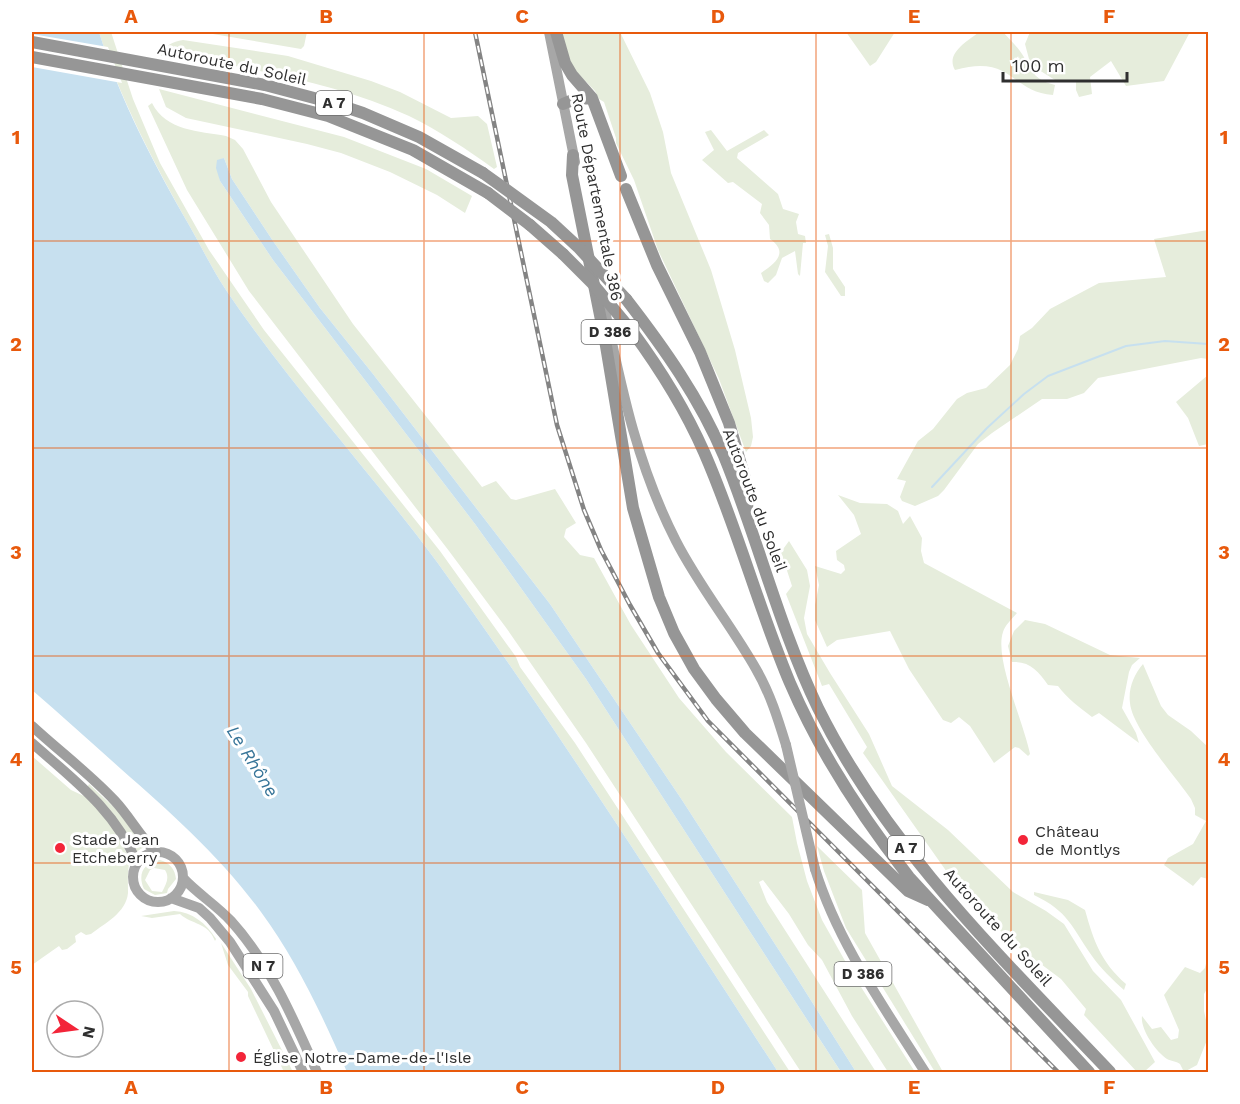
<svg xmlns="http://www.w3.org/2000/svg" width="1240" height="1104" font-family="'Work Sans',sans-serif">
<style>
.green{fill:#e6eddc;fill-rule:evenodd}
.water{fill:#c7e0ef}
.pier{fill:#fff}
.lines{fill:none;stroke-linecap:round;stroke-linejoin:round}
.stream{stroke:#c7e0ef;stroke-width:2}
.primary{stroke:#a7a7a7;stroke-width:10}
.trunk{stroke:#9e9e9e;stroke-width:10}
.motorway{stroke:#969696;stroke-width:12}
.rail-casing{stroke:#848484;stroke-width:4.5}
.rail{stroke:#fff;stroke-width:2;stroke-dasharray:7;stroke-linecap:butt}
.primary-bridge{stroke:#a7a7a7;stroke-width:10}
.motorway-bridge{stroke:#969696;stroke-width:12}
.grid{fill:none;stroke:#e8590c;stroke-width:1.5;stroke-opacity:0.55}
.poi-dot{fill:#f32539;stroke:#fff;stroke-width:2}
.labels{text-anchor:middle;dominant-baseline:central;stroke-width:6;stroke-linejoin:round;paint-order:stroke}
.shield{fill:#fff;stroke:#6d6d6d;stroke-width:1.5}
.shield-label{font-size:15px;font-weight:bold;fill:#2f2f2f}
.street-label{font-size:16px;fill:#2f2f2f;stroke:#fff}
.poi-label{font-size:16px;fill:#2f2f2f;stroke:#fff;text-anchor:start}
.water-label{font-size:18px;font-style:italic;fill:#367498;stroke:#fff}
.neatline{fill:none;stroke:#e8590c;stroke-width:2}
.grid-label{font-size:20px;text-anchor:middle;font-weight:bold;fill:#e8590c}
</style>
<rect width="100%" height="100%" fill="#fff"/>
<path class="green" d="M 99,32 L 111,32 L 133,99 L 160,163 L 209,250 L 264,330 L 440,551 L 516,657 L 520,667 L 575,743 L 790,1072 L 778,1072 C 667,901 557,728 437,562 C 369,470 290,385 226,290 C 212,269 201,246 189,225 C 155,165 119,97 99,32 Z
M 201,32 L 307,32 L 304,46 L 301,49 Z
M 560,32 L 620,32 L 650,93 L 663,132 L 671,173 L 711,270 L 735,350 L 751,418 L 753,437 L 751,446 L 746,452 L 719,379 L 658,250 L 634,180 L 616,143 L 616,138 L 604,102 L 599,99 L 595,91 L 571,66 Z
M 846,32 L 895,32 L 876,62 L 870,66 Z
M 979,32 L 1003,32 C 1009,39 1017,46 1022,54 C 1033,71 1032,79 1055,85 L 1053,95 C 1010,92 1013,54 955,70 C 945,53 968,41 979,32 Z
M 1030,32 L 1190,32 L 1164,81 L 1126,86 L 1111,61 L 1090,77 L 1092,94 L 1079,97 L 1076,90 L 1076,82 L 1055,80 L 1039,70 L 1029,59 L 1025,44 Z
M 183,40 L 288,56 L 371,81 L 400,92 L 451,118 L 478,116 L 487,124 L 497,167 L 494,169 C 468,150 438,130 409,116 C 337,83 257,71 180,55 L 177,59 L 159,55 C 166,45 172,42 183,40 Z
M 159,89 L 344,137 L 426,169 L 472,196 L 465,213 L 437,195 L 390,172 L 341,153 L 307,144 L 186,118 L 166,107 Z
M 152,103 C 166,131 199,131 226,136 L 235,140 L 243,149 L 271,202 L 353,324 L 482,487 L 496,481 L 511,499 L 516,500 L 555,489 L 576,523 L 566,529 L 564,537 L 580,555 L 594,558 L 631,625 L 679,698 L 726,752 L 792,817 L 797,843 L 807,881 L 822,920 L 849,968 L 915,1072 L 888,1072 L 852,1016 L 822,960 L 808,945 L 789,914 L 763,880 L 759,882 L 767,902 L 876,1072 L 856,1072 L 795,975 L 682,800 L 550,604 L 373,374 L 320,308 L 273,241 L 232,179 L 224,158 L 218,162 L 220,181 L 273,260 L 475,524 L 586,679 L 841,1072 L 801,1072 L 586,743 L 507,629 L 449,551 L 249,291 L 187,190 L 148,106 Z
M 711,130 L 727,151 L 764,130 L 769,135 L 738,153 L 737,158 L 778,194 L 783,209 L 799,214 L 796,222 L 798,234 L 805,236 L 806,243 L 803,243 L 800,276 L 798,274 L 795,251 L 782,258 L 776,275 L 768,283 L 764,281 L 761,273 C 774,264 790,253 770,239 L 769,225 L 760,213 L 762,204 L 733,182 L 728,183 L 702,160 L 714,150 L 705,132 Z
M 1208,230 L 1208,359 L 1201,358 L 1098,378 L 1084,393 L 1067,399 L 1042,399 L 992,433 L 978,444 L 944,490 L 938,496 L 915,506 L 902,501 L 900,497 L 906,481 L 897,479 L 918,441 L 933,429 L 957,399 L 967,393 L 986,388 L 1010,365 L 1018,349 L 1020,336 L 1032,328 L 1050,309 L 1099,283 L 1166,277 L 1154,239 Z
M 829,234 L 833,248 L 833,269 L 845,287 L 845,296 L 841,296 L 825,272 L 828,246 L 825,235 Z
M 1208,375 L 1208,444 L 1199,446 L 1188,418 L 1176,402 Z
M 838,495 L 860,503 L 887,504 L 898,511 L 903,524 L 910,516 L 922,538 L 921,551 L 924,563 L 1017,613 C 1012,619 1005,625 1003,632 C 994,659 1024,723 1030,754 L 1028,756 L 1019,748 L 1015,747 L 994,763 L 970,726 L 959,717 L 951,723 L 943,720 L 909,669 L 890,631 L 837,640 L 827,647 L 815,620 L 815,605 L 819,585 L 815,566 L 841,574 L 845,570 L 844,565 L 837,560 L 836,551 L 861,534 L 854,515 Z
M 789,541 L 807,570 L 810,586 L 804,618 L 807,634 L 830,673 L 869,734 L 892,786 L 948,830 L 1013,892 L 1046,911 L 1064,924 L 1093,971 L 1121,1000 L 1155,1062 L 1144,1072 L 1137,1072 L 1084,1015 L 1086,1009 L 1061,979 L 1010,941 L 954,882 L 863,753 L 867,747 L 829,684 L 822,686 L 786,594 L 792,586 L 781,552 Z
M 1025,620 L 1045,624 L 1110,655 L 1140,658 L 1132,665 L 1129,672 L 1122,708 L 1136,733 L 1139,743 L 1099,713 L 1092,717 C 1079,707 1068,699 1058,686 L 1048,685 C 1038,671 1030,661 1012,662 L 1008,646 L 1014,631 Z
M 1143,664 L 1161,706 L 1168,715 L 1191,731 L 1208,747 L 1208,879 L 1201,877 L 1193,886 L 1164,865 L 1168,858 L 1193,844 L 1206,821 L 1195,815 L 1195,808 L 1191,799 C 1176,777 1132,728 1130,703 C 1128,689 1134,674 1143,664 Z
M 32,756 L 71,790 L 86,797 L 113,825 L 130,860 C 127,872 128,881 128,893 C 126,913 105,923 91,934 L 86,935 L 81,932 L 75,936 L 76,942 L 67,949 L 62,950 L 59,946 L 32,965 Z
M 89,784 L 119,812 L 144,847 L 136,852 L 87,788 Z
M 817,846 L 862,890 L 865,933 L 943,1072 L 935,1072 L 846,928 L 824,871 Z
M 160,860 C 170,863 175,869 176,879 L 168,889 L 167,893 L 155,895 L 144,889 C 137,874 144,862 160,860 ZM 154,868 L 165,870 C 170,878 166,884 162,892 L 152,891 L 145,880 L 150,870 Z
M 1034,892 L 1068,900 L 1085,910 C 1094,942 1101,962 1126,984 L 1124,990 C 1112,979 1101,969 1092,956 C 1071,926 1069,912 1034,895 Z
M 174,911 C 192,912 206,923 216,939 L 215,941 C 208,922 192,925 180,914 L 152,918 L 141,916 Z
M 221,943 L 251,989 L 293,1072 L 284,1072 L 248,996 L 248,992 L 228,965 Z
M 1208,955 L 1208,987 L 1204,994 L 1204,1011 L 1208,1029 L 1207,1040 L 1197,1065 L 1184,1072 L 1180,1064 C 1176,1061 1171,1061 1167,1059 C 1156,1052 1140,1029 1142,1016 L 1152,1029 L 1161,1027 L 1171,1040 L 1178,1038 L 1179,1030 L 1164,995 L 1185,967 L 1200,973 L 1205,968 Z"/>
<path class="water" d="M 32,32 L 99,32 C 119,98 154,164 189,225 C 201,246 212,269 226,290 C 290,385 369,470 437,562 C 557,728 667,901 778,1072 L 347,1072 C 323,1017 297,961 261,912 C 221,857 171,813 121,769 C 91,742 62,716 32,690 Z
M 224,158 L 232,179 L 273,241 L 320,308 L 373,374 L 550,604 L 682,800 L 795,975 L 856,1072 L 841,1072 L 586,679 L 475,524 L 273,260 L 220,181 L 216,168 L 217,160 Z"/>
<path class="pier" d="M 32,34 L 108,47 L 122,83 L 32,67 Z"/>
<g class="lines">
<path class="stream" d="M 932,487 L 987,428 L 1024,394 L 1048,376 L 1126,346 L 1165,341 L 1208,344"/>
<path class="primary" d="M 549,32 L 575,162
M 603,301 C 621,385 636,463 676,541 C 699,586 731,625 756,669 C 770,693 778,719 786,745
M133 877a25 25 0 1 1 50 0a25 25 0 1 1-50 0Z
M 815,869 C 838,943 884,1007 925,1072
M 183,878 C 198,894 216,905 231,921 C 270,964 294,1020 317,1072
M 171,898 L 199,908 L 210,918 L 230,942 L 274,1011 L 303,1072"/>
<path class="trunk" d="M 32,726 C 59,751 90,774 115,801 C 130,817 140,837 156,852
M 32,743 C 74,780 115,810 137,863"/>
<path class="motorway" d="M 556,32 L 565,63 L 572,75 L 592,98 L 621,176
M 32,42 L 265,85 L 333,103 L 363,113 L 419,137 L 483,173
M 32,57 L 262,99 L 328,116 L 413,150 L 488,193
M 563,104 L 575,99 L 592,98
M 573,155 L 572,175 L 605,340 L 633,508 L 659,597 L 674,633 L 694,669 L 716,699 L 745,733 L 908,891 L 928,900
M 626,189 L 657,265 L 700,352 L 729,423 L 748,489 L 747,511
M 530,225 L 563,254
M 626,299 C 664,348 700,399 724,456 C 758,539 779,627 818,708 C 888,849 1003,959 1110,1072
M 632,331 C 660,369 685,409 704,452 C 737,527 758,607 790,683 C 820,753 862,817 909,877 L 1089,1072"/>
<g class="rail-casing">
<path id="rail" d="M 475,32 L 557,425 L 584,510 L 601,550 L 630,605 L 658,653 L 708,721 L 1058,1072"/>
</g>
<use href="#rail" class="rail"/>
<path class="primary-bridge" d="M 786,745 L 815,869"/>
<path class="motorway-bridge" d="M 483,173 L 551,222 L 578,247 L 626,299
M 488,193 L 530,225
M 563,254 L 593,284 L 632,331"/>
</g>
<path class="grid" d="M 229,32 L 229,1072M 424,32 L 424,1072M 620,32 L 620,1072M 816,32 L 816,1072M 1011,32 L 1011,1072M 32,241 L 1208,241M 32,448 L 1208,448M 32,656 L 1208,656M 32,863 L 1208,863"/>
<g class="poi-dot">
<circle cx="1023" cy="840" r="6"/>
<circle cx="60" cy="848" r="6"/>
<circle cx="241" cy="1057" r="6"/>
</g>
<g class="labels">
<g class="shield">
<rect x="316" y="91" width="36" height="24" rx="4.5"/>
<rect x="581.5" y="320" width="57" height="24" rx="4.5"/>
<rect x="888" y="836" width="36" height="24" rx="4.5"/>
<rect x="243.5" y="954" width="39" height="24" rx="4.5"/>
<rect x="834.5" y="962" width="57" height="24" rx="4.5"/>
</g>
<g class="shield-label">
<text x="334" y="103">A 7</text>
<text x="610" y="332">D 386</text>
<text x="906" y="848">A 7</text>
<text x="263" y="966">N 7</text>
<text x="863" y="974">D 386</text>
</g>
<g class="street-label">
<text transform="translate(232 64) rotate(12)">Autoroute du Soleil</text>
<text transform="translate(597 197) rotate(79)">Route Départementale 386</text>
<text transform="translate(755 500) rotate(69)">Autoroute du Soleil</text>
<text transform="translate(998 927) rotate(48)">Autoroute du Soleil</text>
</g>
<g class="poi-label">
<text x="1035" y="831">Château<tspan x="1035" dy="18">de Montlys</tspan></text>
<text x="72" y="839">Stade Jean<tspan x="72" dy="18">Etcheberry</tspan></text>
<text x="253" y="1057">Église Notre-Dame-de-l'Isle</text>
</g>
<g class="water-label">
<text transform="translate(253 761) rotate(58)">Le Rhône</text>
</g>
</g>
<rect width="1240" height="1104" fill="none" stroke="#ffffff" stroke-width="66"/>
<g transform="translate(75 1029) rotate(103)"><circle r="28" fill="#ffffff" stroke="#acacac" stroke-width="1.5"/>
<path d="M0-4.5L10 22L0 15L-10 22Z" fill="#f32539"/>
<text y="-9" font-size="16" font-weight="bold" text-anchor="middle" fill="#2f2f2f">N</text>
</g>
<path d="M1003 72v9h124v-9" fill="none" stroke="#2f2f2f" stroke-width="3"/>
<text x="1012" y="72" font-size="18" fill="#2f2f2f" stroke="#ffffff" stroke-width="4.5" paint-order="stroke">100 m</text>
<rect x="33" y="33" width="1174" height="1038" class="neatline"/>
<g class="grid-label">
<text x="131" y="23">A</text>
<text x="326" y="23">B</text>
<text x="522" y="23">C</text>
<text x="718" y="23">D</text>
<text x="914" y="23">E</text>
<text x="1109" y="23">F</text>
<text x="16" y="144">1</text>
<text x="1224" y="144">1</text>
<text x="16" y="351">2</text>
<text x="1224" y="351">2</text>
<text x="16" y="559">3</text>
<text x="1224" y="559">3</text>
<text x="16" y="766">4</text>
<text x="1224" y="766">4</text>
<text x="16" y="974">5</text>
<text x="1224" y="974">5</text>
<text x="131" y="1094">A</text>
<text x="326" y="1094">B</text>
<text x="522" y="1094">C</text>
<text x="718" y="1094">D</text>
<text x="914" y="1094">E</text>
<text x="1109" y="1094">F</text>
</g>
</svg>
